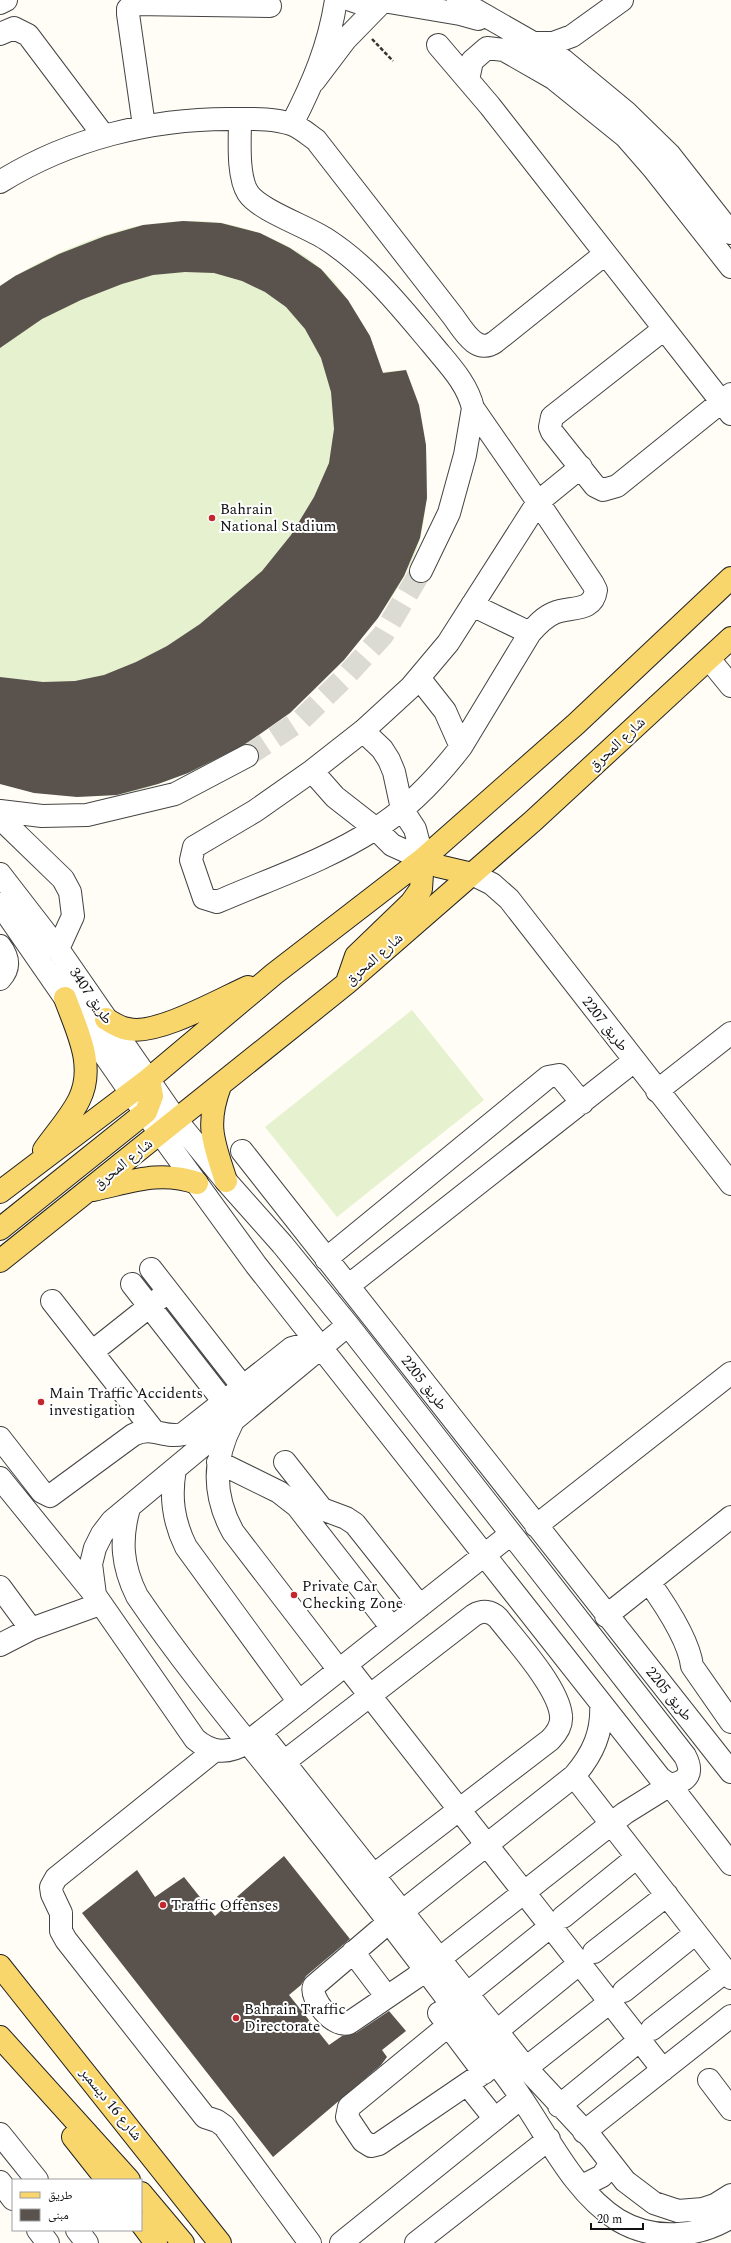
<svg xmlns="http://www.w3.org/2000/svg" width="731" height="2243" font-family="Spectral,'Noto Naskh Arabic',serif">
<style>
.pitch{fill:#e6f2cf}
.building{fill:#5a524d}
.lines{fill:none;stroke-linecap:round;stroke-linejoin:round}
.minor-tunnel{stroke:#dbdad3;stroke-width:22;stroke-dasharray:22 11;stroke-linecap:butt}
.minor-casing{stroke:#444;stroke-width:24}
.major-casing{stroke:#222;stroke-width:24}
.path{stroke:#333;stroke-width:2.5;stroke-dasharray:4 2;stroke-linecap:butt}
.minor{stroke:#fff;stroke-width:22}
.major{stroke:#f9d66b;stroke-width:22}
.poi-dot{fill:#c4262e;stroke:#fff;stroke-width:1.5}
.labels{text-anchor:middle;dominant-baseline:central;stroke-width:4;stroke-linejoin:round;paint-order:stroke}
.poi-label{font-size:15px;fill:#111;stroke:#fff;text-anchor:start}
.street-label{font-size:15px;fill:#111;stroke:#fff}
</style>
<rect width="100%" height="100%" fill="#fffdf5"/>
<path class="pitch" d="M 183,221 C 196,221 210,221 222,223 C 270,232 323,258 348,301 C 362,323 371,349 383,372 L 406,370 C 410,382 416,394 419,406 C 429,448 430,494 421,536 C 412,572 380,617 356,645 C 304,707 250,750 173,779 C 155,785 134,793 115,795 C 75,799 39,794 0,784 L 0,286 C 39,259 96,234 143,225 C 156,223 170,222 183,221 Z
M 412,1010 L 484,1100 L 337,1217 L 265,1127 Z"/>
<path class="building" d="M 183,221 L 221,223 L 260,233 L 290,248 L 321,269 L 348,300 L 370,336 L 383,373 L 406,370 L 419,405 L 426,445 L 427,498 L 420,538 L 404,576 L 378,618 L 344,660 L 290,713 L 246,744 L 188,773 L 158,784 L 117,795 L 77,797 L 34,793 L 0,784 L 0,677 L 43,682 L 75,681 L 104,675 L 136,662 L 167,646 L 200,624 L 262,571 L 291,535 L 314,497 L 329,463 L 334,429 L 331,392 L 321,358 L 305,329 L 286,307 L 265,292 L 242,281 L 214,273 L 185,272 L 153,275 L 122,284 L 81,300 L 42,319 L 0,348 L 0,286 L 15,276 L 59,254 L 105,236 L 143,225 Z
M 284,1856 L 350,1939 L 306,1976 L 301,1985 L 289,1995 L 329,2045 L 342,2036 L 356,2033 L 389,2011 L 406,2031 L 382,2050 L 387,2057 L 381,2065 L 273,2157 L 82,1913 L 137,1870 L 155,1897 L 184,1877 L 215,1916 Z"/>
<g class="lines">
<path class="minor-tunnel" d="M 247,756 L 301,720 L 345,677 L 383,635 L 421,571"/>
<g class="minor-casing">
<path id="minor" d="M 351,0 L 363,4 L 384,0
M 458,0 L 563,60 L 627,113 L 669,154 L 731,233
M 0,3 L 6,0
M 0,34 L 14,28 L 28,35 L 104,136
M 532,43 L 553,43 L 572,36 L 622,0
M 438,45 L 490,106 L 731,414
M 468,80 L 472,61 L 487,48 L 504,50 L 553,78 L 626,137 L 653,168 L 731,267
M 314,81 L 345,40 L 383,1 L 460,14 L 478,19
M 240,119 C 240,139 237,176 248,193 C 259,210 306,226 326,239 C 368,266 399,305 431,343 C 447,363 467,382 473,408 L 538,502 L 581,467
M 292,124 C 313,83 329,46 336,0
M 144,126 L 128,14 L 128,9 L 133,4 L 270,6
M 0,182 C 69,139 152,118 234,119 C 253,119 272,118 291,124 C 300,127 309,135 316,140 L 452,315 C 462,328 476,356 495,342 L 605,254
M 664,329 L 552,417 L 550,427 L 552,432 L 595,486 L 603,490 L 617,486 L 731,394
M 538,502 L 593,584 L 596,590 C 593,613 570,606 554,613 C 544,617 537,625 530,633 L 461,747 C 437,778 409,808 375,829 C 327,860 270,879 217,902 L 204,898 L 191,860 L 194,847 L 255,811 L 312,771 L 363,731 L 411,687 L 448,643 Z
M 421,571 L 449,513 L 465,455 L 473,408
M 472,605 L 530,633
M 709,659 L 731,686
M 419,678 L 445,711 L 461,747
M 363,731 L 382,749 L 389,760 L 394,772 L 402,809 L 415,829 L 423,859
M 312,771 L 335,797 L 376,829 L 392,845 L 423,859
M 0,811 L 42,816 L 87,815 L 175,794 L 247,756
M 0,818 L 63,879 L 70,892 L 73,916 L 58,949
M 0,874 L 58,949 L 177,1121 L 226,1181 L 282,1244 L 348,1325 L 685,1756 C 694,1773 688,1781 670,1785 L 660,1778 L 256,1265 L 131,1093 L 0,904
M 472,874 L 492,884 L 509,899 L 731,1184
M 0,946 C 9,958 10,968 0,979
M 657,1091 L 731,1033
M 242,1151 L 731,1772
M 326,1259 L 548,1077 L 559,1075 L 582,1103
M 151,1269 L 243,1387
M 132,1284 L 224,1402
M 348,1286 L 634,1061
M 52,1301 L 153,1430
M 348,1325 L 112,1521 L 102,1534 L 95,1548 L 91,1564 L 95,1595 L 195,1739 C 212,1754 229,1754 248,1742 L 511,1534
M 92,1352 L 160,1298
M 232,1423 C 213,1459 213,1496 233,1532 L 339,1670
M 0,1438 L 42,1492 L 50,1496 L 133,1435 C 153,1425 164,1439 183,1434 L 292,1348 L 306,1344 L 320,1348
M 218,1462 L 279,1492 L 297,1506 L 392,1628
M 285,1462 L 322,1509 L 346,1518 L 355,1524 L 420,1606
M 175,1469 C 170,1497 173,1521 186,1547 L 299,1702
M 0,1478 L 95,1595
M 129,1508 C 120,1540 122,1566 137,1596 C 184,1665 238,1730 290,1795 C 354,1876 417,1958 479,2041 C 494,2060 509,2079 522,2099 C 550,2140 575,2193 618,2220 C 653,2241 697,2238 731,2217
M 536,1526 L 731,1373
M 649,1582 C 664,1603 689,1640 692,1666 L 731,1722
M 0,1587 L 31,1629
M 606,1616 L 731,1517
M 0,1645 L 31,1629 L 100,1604
M 346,1665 L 663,2070
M 601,1703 C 603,1732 593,1754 574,1776 L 389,1922 L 314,1986 C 309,1998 334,2029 349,2023 L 415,1978 L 625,1813 L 670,1785 L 731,1864
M 261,1733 L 526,2068 L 593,2140 L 625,2181 L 654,2203 L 678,2211 L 703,2209 L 715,2205 L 731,2195
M 214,1751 L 56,1878 L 51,1887 L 52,1894 L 61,1913 L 61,1931 L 66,1940 L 205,2117 L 217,2121 L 224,2126 L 310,2243
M 284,1762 L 474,1615 C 483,1610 491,1611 498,1618 C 516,1641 559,1688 561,1716 C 562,1725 557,1733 550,1740 L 374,1875
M 574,1776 L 731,1978
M 563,1917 L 637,1857
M 353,1952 L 387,1997
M 594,1952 L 667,1895
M 624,1991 L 696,1933
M 468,1993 L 551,1926
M 439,2013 L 484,2073
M 460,2016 L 349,2107 L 347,2117 L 363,2141 L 371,2146 L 379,2144 L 508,2056
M 652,2029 L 726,1971
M 498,2030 L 580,1963
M 526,2068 L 610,2002
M 709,2080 L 731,2109
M 467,2084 L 495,2119
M 559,2106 L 640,2040
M 584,2132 L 731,2016
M 0,2134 L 37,2180
M 0,2182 L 13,2199
M 582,2186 L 602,2176 L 611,2163
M 38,2230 L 48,2243
M 77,2230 L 87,2243
M 341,2243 L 521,2098
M 416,2243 L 549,2139"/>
</g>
<g class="major-casing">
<path id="major" d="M 423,859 L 438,866 L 472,874
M 348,979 L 356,956 L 411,903 L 421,889 L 423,859
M 106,1019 C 113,1023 120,1028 128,1029 C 156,1036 221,999 248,987
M 220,1086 C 205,1126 214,1143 226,1181
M 44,1150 C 55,1134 70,1118 79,1100 C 96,1066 77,1031 65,998
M 93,1190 C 131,1182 159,1170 197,1183
M 0,1192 L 149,1079 L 274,974 L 423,859 L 576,724 L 731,578
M 0,1229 L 146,1112 L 152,1096 L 149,1079
M 0,1261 L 347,983 L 533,821 L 731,638
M 0,1966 L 220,2243
M 0,2037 L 129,2180
M 73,2137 L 107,2180
M 141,2193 L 183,2243
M 141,2223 L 156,2243"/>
</g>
<path class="path" d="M 372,39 L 393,61"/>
<use href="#minor" class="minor"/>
<use href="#major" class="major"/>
</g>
<g class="poi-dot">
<circle cx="212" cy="518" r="4"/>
<circle cx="41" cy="1402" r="4"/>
<circle cx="294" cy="1595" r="4"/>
<circle cx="163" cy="1905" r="4"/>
<circle cx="236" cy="2018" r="4"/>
</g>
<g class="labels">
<g class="poi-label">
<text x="220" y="509">Bahrain<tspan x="220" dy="17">National Stadium</tspan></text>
<text x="49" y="1393">Main Traffic Accidents<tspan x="49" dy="17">investigation</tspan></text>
<text x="302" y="1586">Private Car<tspan x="302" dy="17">Checking Zone</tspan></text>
<text x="171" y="1905">Traffic Offenses</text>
<text x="244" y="2009">Bahrain Traffic<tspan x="244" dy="17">Directorate</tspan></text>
</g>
<g class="street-label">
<text transform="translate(617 744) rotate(-43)">شارع المحرق</text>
<text transform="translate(374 959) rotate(-41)">شارع المحرق</text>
<text transform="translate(91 996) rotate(56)">طريق 3407</text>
<text transform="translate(605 1024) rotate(52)">طريق 2207</text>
<text transform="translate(123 1164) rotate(-39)">شارع المحرق</text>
<text transform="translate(424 1383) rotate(52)">طريق 2205</text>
<text transform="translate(669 1694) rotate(51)">طريق 2205</text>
<text transform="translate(111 2104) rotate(51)">شارع 16 ديسمبر</text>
</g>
</g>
<rect x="12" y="2179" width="130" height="52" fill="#ffffff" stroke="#a0a0a0"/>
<rect x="20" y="2192" width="20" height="6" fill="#f9d66b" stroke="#a0a0a0"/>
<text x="48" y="2199" font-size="12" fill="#111111">طريق</text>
<rect x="20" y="2209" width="20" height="12" fill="#5a524d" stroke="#a0a0a0"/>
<text x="48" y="2219" font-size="12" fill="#111111">مبنى</text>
<path d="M591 2223v6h52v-6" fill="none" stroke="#111111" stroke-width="2"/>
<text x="597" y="2223" font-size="12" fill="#111111" stroke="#ffffff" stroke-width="3" paint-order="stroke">20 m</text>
</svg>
